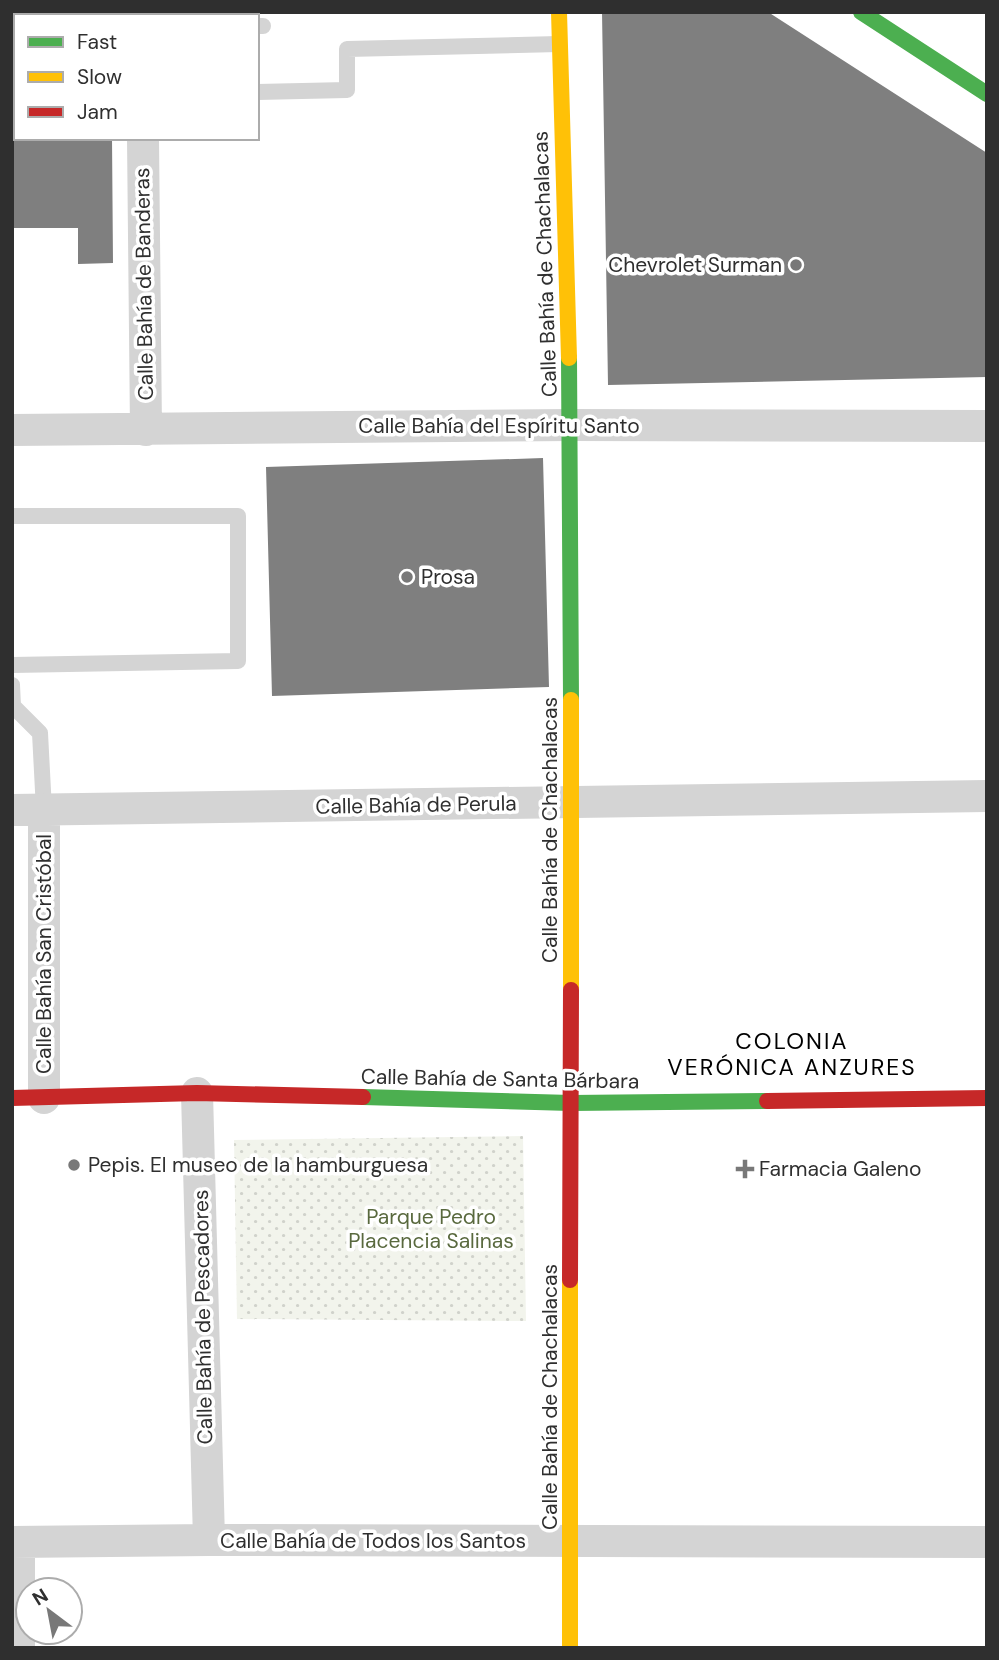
<svg xmlns="http://www.w3.org/2000/svg" width="999" height="1660" font-family="'DM Sans',sans-serif">
<style>
.park{fill:url(#park-dots)}
.building{fill:#7f7f7f}
.lines{fill:none;stroke-linecap:round;stroke-linejoin:round}
.lane{stroke:#d4d4d4;stroke-width:16}
.street{stroke:#d4d4d4;stroke-width:32}
.fast{stroke:#4caf50;stroke-width:16}
.slow{stroke:#ffc107;stroke-width:16}
.jam{stroke:#c62828;stroke-width:16}
.poi-dot{fill:#787878;stroke:#fff;stroke-width:2.5}
.labels{text-anchor:middle;dominant-baseline:central;stroke-width:7;stroke-linejoin:round;paint-order:stroke}
.street-label{font-size:21px;fill:#2f2f2f;stroke:#fff}
.poi-label{font-size:21px;fill:#2f2f2f;stroke:#fff;text-anchor:start}
.park-label{font-size:21px;fill:#59693e;stroke:#fff}
.neighbourhood-label{font-size:23px;letter-spacing:2px;fill:#000;stroke:#fff}
</style>
<defs>
<pattern id="park-dots" width="8" height="8" patternUnits="userSpaceOnUse" patternTransform="scale(1.75)"><rect width="8" height="8" fill="#f2f4ec"/><path d="M2 2h.1M6 6h.1" fill="none" stroke="#d0d2cb" stroke-width="1.8" stroke-linecap="round"/></pattern>
</defs>
<rect width="100%" height="100%" fill="#fff"/>
<path class="park" d="M 523,1136 L 526,1321 L 237,1319 L 234,1140 Z"/>
<path class="building" d="M 602,12 L 768,12 L 987,153 L 987,377 L 608,385 Z
M 12,127 L 16,127 L 16,138 L 112,138 L 113,263 L 78,264 L 78,228 L 12,228 Z
M 543,458 L 549,687 L 272,696 L 266,467 Z"/>
<g class="lines">
<path class="lane" d="M 257,26 L 263,26
M 257,92 L 347,90 L 347,49 L 559,44
M 12,516 L 238,516 L 238,661 L 12,665
M 12,685 L 13,706 L 40,733 L 44,810"/>
<path class="street" d="M 141,12 L 141,16
M 143,138 L 146,430
M 12,430 L 571,425 L 987,426
M 12,810 L 987,796
M 44,810 L 44,1098
M 197,1093 L 209,1540
M 12,1542 L 209,1540 L 987,1542
M 19,1648 L 19,1542"/>
<path class="fast" d="M 861,12 L 987,94
M 569,358 L 571,700
M 363,1097 L 571,1103 L 767,1101"/>
<path class="slow" d="M 559,12 L 569,358
M 571,990 L 571,700
M 570,1648 L 570,1280"/>
<path class="jam" d="M 12,1098 L 197,1093 L 363,1097
M 767,1101 L 987,1098
M 570,1280 L 571,990"/>
</g>
<g class="poi-dot">
<circle cx="796" cy="265" r="7"/>
<circle cx="407" cy="577" r="7"/>
<circle cx="74" cy="1165" r="7"/>
<path d="M741.5 1158.5h7v7h7v7h-7v7h-7v-7h-7v-7h7z"/>
</g>
<g class="labels">
<g class="street-label">
<text transform="translate(545 264) rotate(-92)">Calle Bahía de Chachalacas</text>
<text transform="translate(144 284) rotate(-91)">Calle Bahía de Banderas</text>
<text x="499" y="426">Calle Bahía del Espíritu Santo</text>
<text transform="translate(416 805) rotate(-1)">Calle Bahía de Perula</text>
<text transform="translate(550 830) rotate(-90)">Calle Bahía de Chachalacas</text>
<text transform="translate(44 954) rotate(-90)">Calle Bahía San Cristóbal</text>
<text transform="translate(500 1079) rotate(1)">Calle Bahía de Santa Bárbara</text>
<text transform="translate(203 1317) rotate(-91)">Calle Bahía de Pescadores</text>
<text transform="translate(550 1397) rotate(-90)">Calle Bahía de Chachalacas</text>
<text x="373" y="1541">Calle Bahía de Todos los Santos</text>
</g>
<g class="poi-label">
<text x="782" y="265" text-anchor="end">Chevrolet Surman</text>
<text x="421" y="577">Prosa</text>
<text x="88" y="1165">Pepis. El museo de la hamburguesa</text>
<text x="759" y="1169">Farmacia Galeno</text>
</g>
<g class="park-label">
<text x="431" y="1217">Parque Pedro<tspan x="431" dy="24">Placencia Salinas</tspan></text>
</g>
<g class="neighbourhood-label">
<text x="792" y="1041">COLONIA<tspan x="792" dy="26">VERÓNICA ANZURES</tspan></text>
</g>
</g>
<rect width="999" height="1660" fill="none" stroke="#2f2f2f" stroke-width="28"/>
<rect x="14" y="14" width="245" height="126" fill="#ffffff" stroke="#acacac" stroke-width="2"/>
<rect x="28" y="37" width="35" height="10" fill="#4caf50" stroke="#acacac" stroke-width="2"/>
<text x="77" y="49" font-size="21" fill="#2f2f2f">Fast</text>
<rect x="28" y="72" width="35" height="10" fill="#ffc107" stroke="#acacac" stroke-width="2"/>
<text x="77" y="84" font-size="21" fill="#2f2f2f">Slow</text>
<rect x="28" y="107" width="35" height="10" fill="#c62828" stroke="#acacac" stroke-width="2"/>
<text x="77" y="119" font-size="21" fill="#2f2f2f">Jam</text>
<g transform="translate(49 1611) rotate(328)"><circle r="33" fill="#ffffff" stroke="#acacac" stroke-width="2"/>
<path d="M0-5L12 26L0 18L-12 26Z" fill="#787878"/>
<text y="-10" font-size="19" font-weight="bold" text-anchor="middle" fill="#2f2f2f">N</text>
</g>
</svg>
